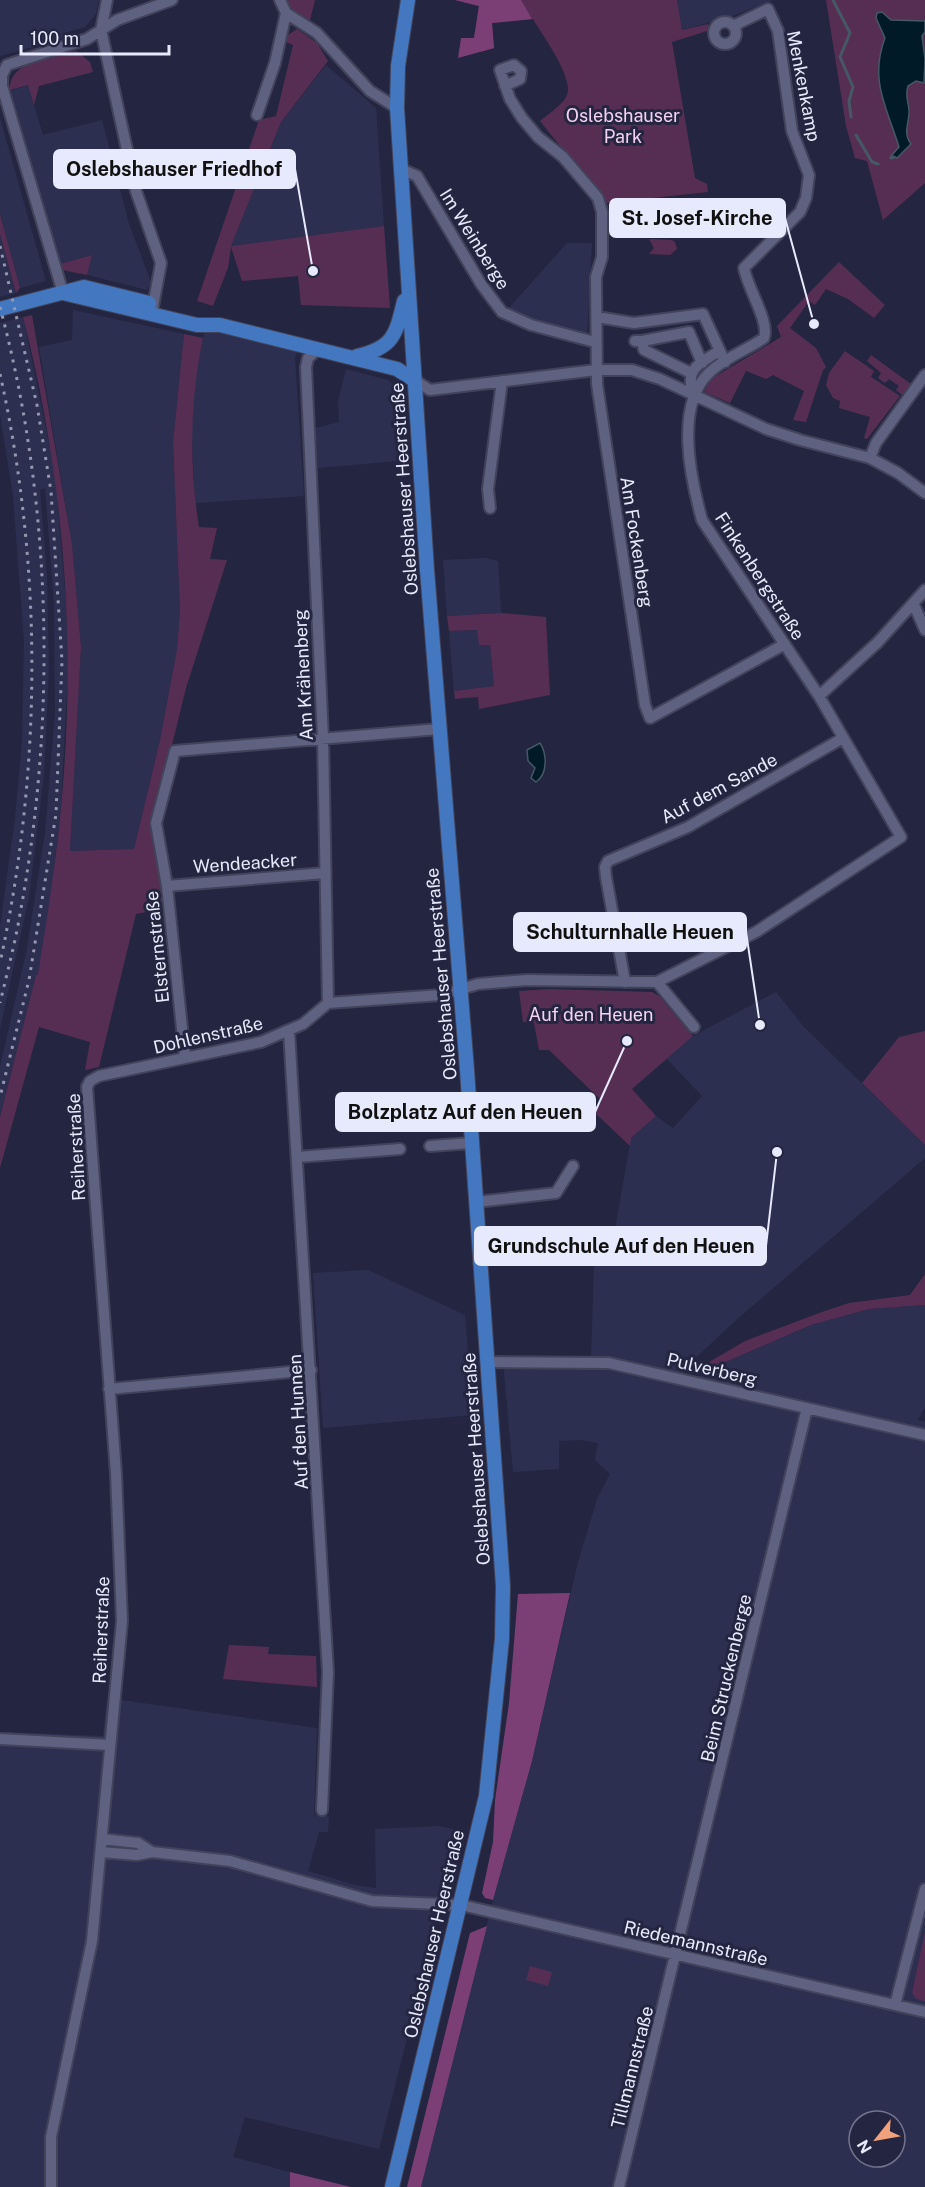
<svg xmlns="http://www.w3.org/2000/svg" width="925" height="2187" font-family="'Public Sans',sans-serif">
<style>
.built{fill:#2d2f51;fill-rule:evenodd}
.green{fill:#562e53}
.forest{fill:#7b3f76}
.water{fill:#001a27;stroke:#455867;stroke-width:1.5}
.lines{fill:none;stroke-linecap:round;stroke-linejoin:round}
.stream{stroke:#455867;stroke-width:3}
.minor-casing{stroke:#42435a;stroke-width:14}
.major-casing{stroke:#42435a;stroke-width:16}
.minor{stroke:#5e6180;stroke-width:10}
.major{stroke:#4378c1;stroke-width:14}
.rail{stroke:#9698af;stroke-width:3;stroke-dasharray:3 6;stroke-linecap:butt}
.labels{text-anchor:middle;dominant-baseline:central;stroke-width:6;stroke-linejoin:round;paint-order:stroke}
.street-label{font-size:18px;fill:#e7e9fc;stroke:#242641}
.park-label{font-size:18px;fill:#f5d2f1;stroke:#242641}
.leader{fill:none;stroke:#e7e9fc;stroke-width:2}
.callout-dot{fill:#e7e9fc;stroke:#242641;stroke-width:2}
.callout{fill:#e7e9fc;stroke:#e7e9fc;stroke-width:2}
.callout-label{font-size:20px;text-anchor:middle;font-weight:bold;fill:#111}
</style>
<rect width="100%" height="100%" fill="#242641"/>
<path class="built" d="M 0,0 L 99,0 L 96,14 L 85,27 L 65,33 L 65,38 L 0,56 Z
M 677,0 L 773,0 L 732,16 L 682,30 Z
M 326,65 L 376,108 L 384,226 L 231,246 L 281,122 Z
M 28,85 L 43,135 L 102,120 L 129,224 L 151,282 L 147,290 L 87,275 L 91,255 L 60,264 L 10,91 Z
M 0,118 L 46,281 L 20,288 L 0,214 Z
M 0,234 L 16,293 L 0,297 Z
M 567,243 L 592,243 L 587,338 L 535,322 L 507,310 Z
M 73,310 L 184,334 L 173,442 L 180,611 L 177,649 L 160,740 L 134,849 L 70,851 L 81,647 L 72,544 L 39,347 L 72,340 Z
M 23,317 L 55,472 L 66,604 L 68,672 L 61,806 L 52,888 L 38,974 L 36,975 L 0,1117 L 0,1067 L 27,948 L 45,833 L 55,714 L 54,604 L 45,488 L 40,490 L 47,577 L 49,668 L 44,774 L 29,897 L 0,1029 L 0,927 L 15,818 L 22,741 L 24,641 L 13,496 L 0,414 L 0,323 Z
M 206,324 L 298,348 L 295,358 L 304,496 L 195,503 L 191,417 L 194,383 Z
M 346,369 L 388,380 L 394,386 L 397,394 L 400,453 L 397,461 L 318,468 L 315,428 L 339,422 L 338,401 Z
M 486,558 L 498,561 L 501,613 L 447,616 L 443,560 Z
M 477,630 L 490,644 L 494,686 L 454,691 L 449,631 Z
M 776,992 L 803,1026 L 925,1145 L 925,1158 L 735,1321 L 687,1366 L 677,1385 L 688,1388 L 707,1370 L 811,1325 L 869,1309 L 925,1305 L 925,1407 L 918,1420 L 925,1422 L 925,1931 L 912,1991 L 925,2002 L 925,2187 L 421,2187 L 493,1900 L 532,1761 L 577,1566 L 597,1499 L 610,1474 L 595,1460 L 598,1443 L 580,1440 L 559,1441 L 559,1469 L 513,1472 L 503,1361 L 591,1360 L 595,1235 L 613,1241 L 631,1138 L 656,1116 L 673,1128 L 702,1096 L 666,1058 L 693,1036 ZM 859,2121 L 895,2121 L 895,2157 L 859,2157 Z
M 368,1270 L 465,1315 L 473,1415 L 323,1428 L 313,1273 Z
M 107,1698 L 317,1728 L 314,1815 L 329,1816 L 328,1832 L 319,1832 L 308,1871 L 355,1885 L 376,1888 L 375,1829 L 439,1826 L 457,1830 L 447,1881 L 379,2149 L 245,2117 L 233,2157 L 290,2172 L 290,2187 L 0,2187 L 0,1732 L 103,1736 Z"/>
<path class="green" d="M 286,0 L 315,0 L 310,20 L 293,10 Z
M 455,0 L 677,0 L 682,30 L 708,24 L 710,30 L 672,42 L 695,178 L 707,184 L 708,192 L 606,203 L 540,121 C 548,114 563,105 567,95 C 574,77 542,35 533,19 L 492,23 L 494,48 L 481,52 L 474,38 L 479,6 Z
M 826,0 L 925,0 L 925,183 L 883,220 L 867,161 L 855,158 L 846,126 Z
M 297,29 L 317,43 L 328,61 L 281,122 L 231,246 L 384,226 L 390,308 L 301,305 L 298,276 L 242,281 L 231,247 L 228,268 L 213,306 L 197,301 L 259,120 L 276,116 L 293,45 L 286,42 L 288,35 Z
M 76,51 L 90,62 L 93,72 L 39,86 L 34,105 L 28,85 L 10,90 C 9,60 53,58 76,51 Z
M 0,214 L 20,288 L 16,293 L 0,234 Z
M 649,239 L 672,240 L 675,242 L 677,249 L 670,255 L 649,254 L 654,248 Z
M 92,255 L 87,275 L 62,270 L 60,264 Z
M 839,262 L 885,305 L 874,318 L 848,299 L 826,289 L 815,305 L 809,301 L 790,328 L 816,348 L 826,367 L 823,370 L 806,422 L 793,420 L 804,391 L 773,375 L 766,379 L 746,371 L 730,403 L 704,392 L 714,373 L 716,376 L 781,337 L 777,326 Z
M 32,315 L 72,544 L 81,647 L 70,851 L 134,849 L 160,740 L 177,649 L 180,611 L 173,442 L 184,334 L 203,338 C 190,401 189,464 199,527 L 217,528 L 210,559 L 227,560 L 186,688 L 154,818 L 166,908 L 136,914 L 99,1067 L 85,1070 L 90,1042 L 39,1027 L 0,1168 L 0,1117 L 36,975 L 38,974 C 47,918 56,863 61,807 C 77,644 64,476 23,317 Z
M 845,351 L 874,371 L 871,377 L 900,396 L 867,439 L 864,438 L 870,417 L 839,408 L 840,401 L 833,398 L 826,385 L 829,373 Z
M 871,355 L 911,384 L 902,395 L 896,390 L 899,386 L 889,379 L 885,383 L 878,378 L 881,373 L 867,361 Z
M 501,613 L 546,617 L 550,695 L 479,709 L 478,697 L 455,699 L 454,691 L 494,686 L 490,645 L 479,645 L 477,630 L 449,631 L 447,616 Z
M 550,989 L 652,992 L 659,996 L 693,1036 L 632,1089 L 656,1116 L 631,1138 L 630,1146 L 594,1112 L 602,1101 L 549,1050 L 539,1050 L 534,1023 L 523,1022 L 519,991 Z
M 925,1031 L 925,1145 L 862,1083 L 899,1037 Z
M 925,1274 L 925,1305 L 869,1309 L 811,1325 L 707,1370 L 699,1368 L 745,1341 L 822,1312 L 849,1303 L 910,1295 Z
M 229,1645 L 269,1647 L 268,1654 L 316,1656 L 317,1687 L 223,1679 Z
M 925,1931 L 925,2002 L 915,1998 L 912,1992 Z
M 530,1966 L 552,1972 L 548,1986 L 526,1980 Z"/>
<path class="forest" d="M 455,0 L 521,0 L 532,19 L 492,23 L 494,48 L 458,58 L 461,38 L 474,38 L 479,6 Z
M 570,1593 L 532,1761 L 493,1900 L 485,1898 L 482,1893 L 493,1842 L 495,1800 L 509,1703 L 518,1594 Z
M 487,1926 L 421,2187 L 407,2187 L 470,1933 Z
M 290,2172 L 351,2187 L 290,2187 Z"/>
<path class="water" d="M 882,12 L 891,20 L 925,21 L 925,32 L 922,36 L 925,59 L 924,83 L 916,81 L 908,86 C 905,96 908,100 909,110 C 910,122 902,132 911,144 L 897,158 L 891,156 L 899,147 C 887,108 869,80 885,38 L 876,18 L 877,13 Z
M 540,743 C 547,754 548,774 536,782 L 531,778 L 535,768 L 528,761 L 527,750 Z"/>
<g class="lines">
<path class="stream" d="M 833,0 L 850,33 L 840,57 L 853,87 L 849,101 L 851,117
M 856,135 L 872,162 L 878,164
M 891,158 L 894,157"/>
<g class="minor-casing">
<path id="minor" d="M 107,0 L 101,30 L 136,191 L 161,263 L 152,312
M 280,0 L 286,13 L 317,33 L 370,91 L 397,108
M714 33a11 11 0 1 1 22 0a11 11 0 1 1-22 0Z
M 733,26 L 768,9 L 778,31 L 792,131 L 809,175 L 806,198 L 800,212 L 744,268 C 747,287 770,322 764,338 C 747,350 724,358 709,373 C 674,406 691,480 702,520 L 819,696
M 505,86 L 520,79 L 521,71 L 514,65 L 500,70 L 510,99 L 522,118 L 538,137 L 563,157 L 598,198 L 602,212 L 602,257 L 596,277 L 597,384 L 645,705 L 650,718 L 785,644
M 257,115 L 275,63 L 286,13
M 401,169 L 417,176 L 481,284 L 502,312 L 531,325 L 595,342
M 63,293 L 2,86 L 2,75 L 7,65 L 87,39 L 117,20 L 172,0
M 603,318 L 634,323 L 703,314 L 725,362
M 635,341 L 642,341 L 644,350 L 691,373
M 642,341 L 689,332 L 702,363
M 317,350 L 308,358 L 306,367 L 323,739 L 328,1003
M 414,380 L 430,390 L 596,370 L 632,370 L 660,379 L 766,429 L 800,440 L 870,458 L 898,473 L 925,493
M 694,397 C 684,368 698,365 719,351
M 870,458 L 876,443 L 925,375
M 490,508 L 488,489 L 502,381
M 914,605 L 925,630
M 167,886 L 325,873
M 625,982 L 606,877 L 605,867 L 608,861 L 688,827 L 843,738
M 657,982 L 694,1027
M 289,1031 L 328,1672 L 322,1810
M 185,1057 L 167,886 L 156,823 L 175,751 L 439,729
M 430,1146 L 471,1143
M 298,1157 L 400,1149
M 476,1202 L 556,1193 L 573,1166
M 488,1362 L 609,1363 L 925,1435
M 109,1389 L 311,1370
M 0,1739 L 110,1745
M 102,1839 L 138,1843 L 152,1852
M 101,1852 L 137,1855 L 152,1852 L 230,1861 L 372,1901 L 461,1905 L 925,2012
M 895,2005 L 925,1889
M 51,2187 L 51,2137 L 92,1941 L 122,1621 L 116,1473 L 87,1087 L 90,1081 L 99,1076 L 261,1042 L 303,1024 L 328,1003 L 441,995 L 478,984 L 527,980 L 657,982 L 756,932 L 901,837 L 819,696 L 878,642 L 925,590
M 619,2187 L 807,1408"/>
</g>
<g class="major-casing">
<path id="major" d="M 63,293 L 197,325 L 220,325 L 397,369 L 414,380
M 0,309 L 84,287 L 149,303
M 357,356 C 393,348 396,335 404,301 L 408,298
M 392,2187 L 486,1796 L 502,1639 L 503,1586 L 467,1070 L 427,570 L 397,108 L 398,66 L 408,0"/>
</g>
<use href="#minor" class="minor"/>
<use href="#major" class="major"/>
<path class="rail" d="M 0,246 L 37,405 L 51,491 L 62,661 L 56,814 L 29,980 L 0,1097
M 0,307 C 52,502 57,716 20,914 C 15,944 7,973 0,1003
M 0,374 C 43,567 42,769 0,963"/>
</g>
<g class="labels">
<g class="street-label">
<text transform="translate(804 86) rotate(79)">Menkenkamp</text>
<text transform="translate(475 239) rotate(58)">Im Weinberge</text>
<text transform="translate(404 489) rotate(-94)">Oslebshauser Heerstraße</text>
<text transform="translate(637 542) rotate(81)">Am Fockenberg</text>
<text transform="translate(760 576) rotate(57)">Finkenbergstraße</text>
<text transform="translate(303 675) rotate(-93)">Am Krähenberg</text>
<text transform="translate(719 788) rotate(-28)">Auf dem Sande</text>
<text transform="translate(245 863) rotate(-4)">Wendeacker</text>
<text transform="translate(157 947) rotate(-96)">Elsternstraße</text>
<text transform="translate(441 974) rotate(-95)">Oslebshauser Heerstraße</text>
<text transform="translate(208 1035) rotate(-13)">Dohlenstraße</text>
<text transform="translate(76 1147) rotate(-93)">Reiherstraße</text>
<text transform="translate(712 1369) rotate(13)">Pulverberg</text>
<text transform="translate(298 1422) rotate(-93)">Auf den Hunnen</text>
<text transform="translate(476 1459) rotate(-94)">Oslebshauser Heerstraße</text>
<text transform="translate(101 1630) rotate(-88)">Reiherstraße</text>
<text transform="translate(726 1678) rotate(-77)">Beim Struckenberge</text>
<text transform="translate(434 1934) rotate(-77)">Oslebshauser Heerstraße</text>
<text transform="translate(696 1943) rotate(13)">Riedemannstraße</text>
<text transform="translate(632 2067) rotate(-76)">Tillmannstraße</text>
</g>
<g class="park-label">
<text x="623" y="115">Oslebshauser<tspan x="623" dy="21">Park</tspan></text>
<text x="591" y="1014">Auf den Heuen</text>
</g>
</g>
<path class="leader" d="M313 271L295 169M814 324L785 218M760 1025L746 932M627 1041L595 1112M777 1152L766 1246"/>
<g class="callout-dot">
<circle cx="313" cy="271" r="6"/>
<circle cx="814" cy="324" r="6"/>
<circle cx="760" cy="1025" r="6"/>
<circle cx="627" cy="1041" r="6"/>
<circle cx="777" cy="1152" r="6"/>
</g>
<g class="callout">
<rect x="54" y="150" width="241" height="38" rx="6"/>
<rect x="610" y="199" width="175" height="38" rx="6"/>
<rect x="514" y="913" width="232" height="38" rx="6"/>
<rect x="336" y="1093" width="259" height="38" rx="6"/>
<rect x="475" y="1227" width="291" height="38" rx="6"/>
</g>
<g class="callout-label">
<text x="174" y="176">Oslebshauser Friedhof</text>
<text x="697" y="225">St. Josef-Kirche</text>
<text x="630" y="939">Schulturnhalle Heuen</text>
<text x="465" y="1119">Bolzplatz Auf den Heuen</text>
<text x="621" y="1253">Grundschule Auf den Heuen</text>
</g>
<g transform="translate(877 2139) rotate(239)"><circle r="28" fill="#242641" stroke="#72748c" stroke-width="1.5"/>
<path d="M0-4.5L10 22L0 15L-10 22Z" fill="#f1a17b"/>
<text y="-9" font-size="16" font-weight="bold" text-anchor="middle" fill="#e7e9fc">N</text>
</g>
<path d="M21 45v9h148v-9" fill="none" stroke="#e7e9fc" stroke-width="3"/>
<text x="30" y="45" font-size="18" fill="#e7e9fc" stroke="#242641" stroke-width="4.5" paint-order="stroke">100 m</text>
</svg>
